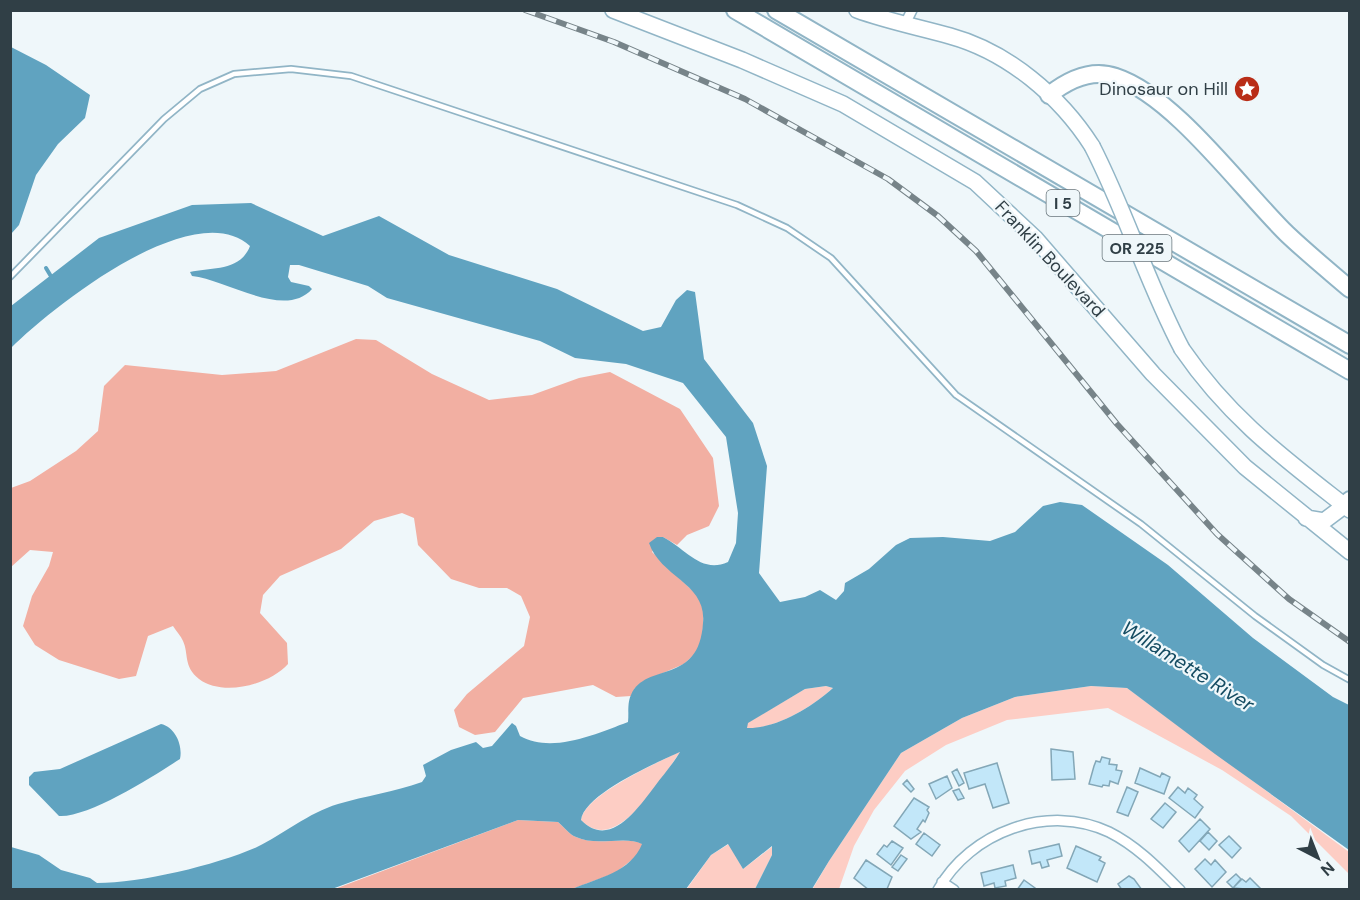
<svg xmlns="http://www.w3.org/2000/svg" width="1360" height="900" font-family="'DM Sans',sans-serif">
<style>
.green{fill:#fdcdc4}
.forest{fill:#f2afa2}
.water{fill:#60a3c0;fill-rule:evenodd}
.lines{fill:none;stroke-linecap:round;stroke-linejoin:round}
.stream{stroke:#60a3c0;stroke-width:4}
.building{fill:#c2e7f9;stroke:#83a7b7;stroke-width:1.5}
.lane-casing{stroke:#91b5c6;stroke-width:8}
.street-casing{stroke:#91b5c6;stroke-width:12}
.primary-casing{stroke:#91b5c6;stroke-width:18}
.highway-casing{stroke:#91b5c6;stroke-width:20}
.lane{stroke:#fff;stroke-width:4.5}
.street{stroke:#fff;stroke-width:9}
.primary{stroke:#fff;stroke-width:15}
.highway{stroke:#fff;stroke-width:16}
.rail-casing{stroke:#778489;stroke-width:6}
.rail{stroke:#eff7fa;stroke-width:4;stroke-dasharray:11;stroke-linecap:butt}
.primary-bridge-casing{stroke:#91b5c6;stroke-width:18;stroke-linecap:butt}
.primary-bridge{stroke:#fff;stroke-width:15}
.labels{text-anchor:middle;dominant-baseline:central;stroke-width:4.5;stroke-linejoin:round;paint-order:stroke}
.shield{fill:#eff7fa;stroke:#69767c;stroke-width:1.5}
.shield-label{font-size:16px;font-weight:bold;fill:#303f46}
.poi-label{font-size:18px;fill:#303f46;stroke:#eff7fa;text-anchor:end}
.street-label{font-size:18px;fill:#303f46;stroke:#eff7fa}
.water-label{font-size:20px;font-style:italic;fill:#154c62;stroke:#eff7fa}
</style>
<rect width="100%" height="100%" fill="#eff7fa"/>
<path class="green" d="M 826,686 L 833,688 C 811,708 777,728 746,729 L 747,723 L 805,689 Z
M 1091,686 L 1127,688 L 1349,852 L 1349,874 L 1291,816 L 1222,770 L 1108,708 L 1007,720 L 946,745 L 905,771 L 874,810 L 854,846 L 839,889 L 812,890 L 829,861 L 901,753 L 962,718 L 1015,697 Z
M 681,751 C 662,776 617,858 581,820 C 584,795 659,762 681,751 Z
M 729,844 L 743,869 L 773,846 L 772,855 L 755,889 L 686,890 L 711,855 Z"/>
<path class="forest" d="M 356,339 L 376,340 L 432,374 L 489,400 L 532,395 L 579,378 L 610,372 L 680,409 L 713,458 L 719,506 L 709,526 L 687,535 L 677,545 L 663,537 L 652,552 L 699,597 L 704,610 L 702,642 L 698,651 L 684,664 L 649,679 L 635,688 L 631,696 L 616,697 L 593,685 L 523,698 L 495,732 L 475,735 L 459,727 L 454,710 L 467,694 L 524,646 L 530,617 L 521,596 L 507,588 L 479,588 L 451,579 L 418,545 L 414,518 L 402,513 L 374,521 L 341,549 L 280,576 L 263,595 L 260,613 L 287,643 L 288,664 C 269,685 223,697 199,679 C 183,666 189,654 183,641 C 181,636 176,631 173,626 L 148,636 L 136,676 L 119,679 L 59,660 L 35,645 L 23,626 L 32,596 L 49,566 L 53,552 L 30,550 L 11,567 L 11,488 L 30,481 L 76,451 L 98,431 L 104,386 L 125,365 L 222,375 L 276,371 Z
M 518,820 L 558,822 C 563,826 570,835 576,837 C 598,847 625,835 643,844 L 637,856 L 615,873 L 572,889 L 332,890 Z"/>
<path class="water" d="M 11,47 L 46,65 L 90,95 L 85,118 L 58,144 L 36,175 L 19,225 L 11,234 Z
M 251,203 L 323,236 L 379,216 L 449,255 L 557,289 L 643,331 L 661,327 L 676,300 L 687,290 L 695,292 L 704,359 L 753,423 L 767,466 L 759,573 L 780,602 L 805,597 L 820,590 L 836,600 L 844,591 L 845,583 L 869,569 L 896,545 L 910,538 L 943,537 L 990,541 L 1015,532 L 1043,506 L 1060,502 L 1082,505 L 1168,565 L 1253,638 L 1333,697 L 1349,705 L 1349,850 L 1215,754 L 1127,688 L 1091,686 L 1015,697 L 962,718 L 901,753 L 829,861 L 812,889 L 755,889 L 772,855 L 772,846 L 743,869 L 728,844 L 711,855 L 686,889 L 572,889 C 598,878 631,872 642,844 C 625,835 597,847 576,837 C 570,835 563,826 558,822 L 518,820 L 332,889 L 11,889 L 11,847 L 39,855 L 61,870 L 90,878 L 97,883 C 141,883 216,865 257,847 C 284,834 308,813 338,804 C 365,796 394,792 422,782 L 426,776 L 423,765 L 451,750 L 476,742 L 483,748 L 492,746 L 512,723 L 516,726 L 520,736 C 552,754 596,734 628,722 C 629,714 627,703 631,695 C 646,661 699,686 703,623 C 707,583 661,578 649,543 L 657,537 L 663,537 C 686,549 701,574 728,562 L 736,543 L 738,513 L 726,437 L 683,383 L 626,364 L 575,358 L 540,341 L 387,298 L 368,286 L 299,265 L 290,265 L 288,277 L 291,282 L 309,286 L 312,289 C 285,320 225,279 192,276 L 190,272 C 211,267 240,272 250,246 C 194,194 51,308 11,348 L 11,306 L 99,238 L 192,205 ZM 826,686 L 833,688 C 812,707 776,729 747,728 L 748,723 L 805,689 ZM 680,752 C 673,764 663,775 655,786 C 638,808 610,850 581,820 C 584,794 658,762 680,752 Z
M 161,724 C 175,727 183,745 180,759 C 154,776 88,818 59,816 L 29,785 L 29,777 L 34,772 L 60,769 Z"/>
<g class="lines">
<path class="stream" d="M 46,268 L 52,278"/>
</g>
<path class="building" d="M 1051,749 L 1073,752 L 1075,779 L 1052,780 Z
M 1102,757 L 1110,759 L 1109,764 L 1117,765 L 1116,770 L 1122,771 L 1118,784 L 1110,781 L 1109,786 L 1103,785 L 1102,787 L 1089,784 L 1094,766 L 1096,761 L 1100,762 Z
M 997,763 L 1009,803 L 993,808 L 985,784 L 969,789 L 964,773 Z
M 1140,768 L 1160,777 L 1162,773 L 1170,777 L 1164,794 L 1135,783 Z
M 957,769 L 964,783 L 959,786 L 952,772 Z
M 947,776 L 952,788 L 936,799 L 929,784 Z
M 907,780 L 914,789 L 911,792 L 903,784 Z
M 1127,787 L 1138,792 L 1128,816 L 1117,812 Z
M 1178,787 L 1185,793 L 1188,788 L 1197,795 L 1194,799 L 1203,807 L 1195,818 L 1169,798 Z
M 959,789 L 964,798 L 958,800 L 953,791 Z
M 914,798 L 929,807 L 927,810 L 929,813 L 925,822 L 923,820 L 917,829 L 921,832 L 911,839 L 894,826 Z
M 1165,803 L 1176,812 L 1163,828 L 1151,819 Z
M 1200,819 L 1210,829 L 1189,852 L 1179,841 Z
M 1208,832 L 1217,841 L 1209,850 L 1200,841 Z
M 924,833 L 940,845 L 932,856 L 916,844 Z
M 1229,836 L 1241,848 L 1232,858 L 1219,845 Z
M 892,841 L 903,848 L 891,865 L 877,854 L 884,845 L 887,847 Z
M 1059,844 L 1062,856 L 1047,860 L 1049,866 L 1042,868 L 1040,862 L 1032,864 L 1029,851 Z
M 1076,846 L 1101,857 L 1099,860 L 1105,863 L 1097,882 L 1067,868 Z
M 901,855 L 907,859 L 898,871 L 892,867 Z
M 1205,859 L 1211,865 L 1215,860 L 1226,872 L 1212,887 L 1195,869 Z
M 866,860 L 892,877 L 887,889 L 869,890 L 854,878 Z
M 1013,865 L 1016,878 L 1005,881 L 1006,886 L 995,888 L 994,883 L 984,886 L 981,873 Z
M 1236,874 L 1241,879 L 1233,888 L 1227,882 Z
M 1129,876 L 1134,879 L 1142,890 L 1122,890 L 1118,884 Z
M 1250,878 L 1260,888 L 1258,890 L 1233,888 L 1242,879 L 1246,882 Z
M 1024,880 L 1035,888 L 1034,890 L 1017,890 Z"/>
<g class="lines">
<g class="lane-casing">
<path id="lane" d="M 10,277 L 164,119 L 200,89 L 234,74 L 291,69 L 351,76 L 737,205 L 787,228 L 831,258 L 956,395 L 1141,524 L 1255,616 L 1323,665 L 1350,680"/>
</g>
<g class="street-casing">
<path id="street" d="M 904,26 L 912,10
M 942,882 L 954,890
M 938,890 C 970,832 1048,803 1109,832 C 1137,846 1158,868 1180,890"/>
</g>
<g class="primary-casing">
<path id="primary" d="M 613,10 L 742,60 L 843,104 L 975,182 L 1035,238 L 1153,374 L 1245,467 L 1350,552
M 857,10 C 887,21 918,27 950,36 C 1008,52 1060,96 1092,146
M 1182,349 C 1230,419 1284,458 1350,510
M 1306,518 L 1324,521 L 1344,506"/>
</g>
<g class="highway-casing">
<path id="highway" d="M 735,10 L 1350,371
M 776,10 L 1350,345
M 1049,95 C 1068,80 1091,68 1116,77 C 1174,96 1242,190 1287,234 C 1307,253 1329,271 1350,289
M 1344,506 L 1350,500"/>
</g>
<use href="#lane" class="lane"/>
<use href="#street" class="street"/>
<use href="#primary" class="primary"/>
<use href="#highway" class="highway"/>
<g class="rail-casing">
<path id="rail" d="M 525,10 L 614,42 L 745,99 L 888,179 L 938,216 L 976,251 L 1117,424 L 1217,534 L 1289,599 L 1350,642"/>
</g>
<use href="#rail" class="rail"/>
<g class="primary-bridge-casing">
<path id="primary-bridge" d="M 1092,146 C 1126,212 1147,283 1182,349"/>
</g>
<use href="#primary-bridge" class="primary-bridge"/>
</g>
<defs>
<g id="sight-disc" transform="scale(1.35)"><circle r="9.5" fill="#b92d17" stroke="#eff7fa"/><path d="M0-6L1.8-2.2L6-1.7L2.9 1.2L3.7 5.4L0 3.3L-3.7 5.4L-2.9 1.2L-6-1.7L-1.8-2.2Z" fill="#fff"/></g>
</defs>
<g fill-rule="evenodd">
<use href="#sight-disc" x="1247" y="89"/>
</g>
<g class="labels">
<g class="shield">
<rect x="1046.5" y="190" width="33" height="26" rx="4.5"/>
<rect x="1102.5" y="235" width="69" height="26" rx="4.5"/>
</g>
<g class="shield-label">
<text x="1063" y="203">I 5</text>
<text x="1137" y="248">OR 225</text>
</g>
<g class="poi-label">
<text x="1228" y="89">Dinosaur on Hill</text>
</g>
<g class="street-label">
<text transform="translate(1050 259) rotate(47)">Franklin Boulevard</text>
</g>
<g class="water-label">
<text transform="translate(1188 666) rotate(32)">Willamette River</text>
</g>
</g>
<rect width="1360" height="900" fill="none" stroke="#303f46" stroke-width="24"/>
<g transform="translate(1318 858) rotate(138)" stroke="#eff7fa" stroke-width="4.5" paint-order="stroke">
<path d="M0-4.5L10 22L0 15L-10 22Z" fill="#303f46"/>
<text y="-9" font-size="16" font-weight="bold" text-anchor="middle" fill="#303f46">N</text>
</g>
</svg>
